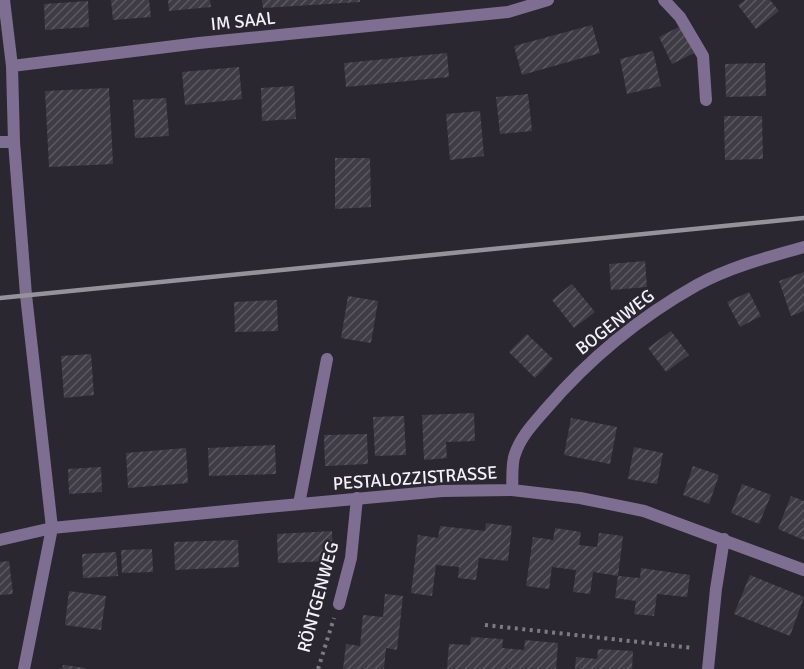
<svg xmlns="http://www.w3.org/2000/svg" width="804" height="669" font-family="Signika,sans-serif">
<style>
.building{fill:url(#building-hatch)}
.lines{fill:none;stroke-linecap:round;stroke-linejoin:round}
.path{stroke:#7e7a82;stroke-width:4;stroke-dasharray:3 4.5;stroke-linecap:butt}
.lane{stroke:#7e6e91;stroke-width:12}
.street{stroke:#7e6e91;stroke-width:12}
.rail{stroke:#959299;stroke-width:4.5}
.labels{text-anchor:middle;dominant-baseline:central;stroke-width:5;stroke-linejoin:round;paint-order:stroke}
.street-label{font-size:18px;fill:#f4f2f8;stroke:#2b2730}
</style>
<defs>
<pattern id="building-hatch" width="6" height="6" patternUnits="userSpaceOnUse" patternTransform="scale(1.5)"><rect width="6" height="6" fill="#403c45"/><path d="M-1 1l2-2M0 6l6-6M5 7l2-2" fill="none" stroke="#5c5961"/></pattern>
</defs>
<rect width="100%" height="100%" fill="#2b2730"/>
<path class="building" d="M 111,0 L 149,0 L 151,17 L 113,20 Z
M 168,0 L 210,0 L 211,7 L 169,11 Z
M 262,0 L 360,0 L 360,2 L 263,8 Z
M 745,0 L 770,0 L 779,11 L 756,29 L 738,5 Z
M 88,1 L 89,27 L 45,30 L 44,4 Z
M 592,25 L 600,53 L 522,75 L 514,46 Z
M 681,26 L 694,53 L 672,64 L 659,37 Z
M 653,51 L 661,86 L 627,94 L 620,59 Z
M 447,53 L 449,77 L 346,87 L 344,63 Z
M 765,63 L 766,96 L 726,97 L 725,64 Z
M 239,67 L 242,99 L 185,105 L 182,72 Z
M 294,86 L 296,119 L 262,121 L 261,88 Z
M 109,88 L 113,164 L 49,167 L 45,91 Z
M 528,94 L 532,131 L 500,134 L 496,97 Z
M 166,98 L 169,136 L 135,138 L 133,100 Z
M 480,111 L 484,156 L 450,160 L 446,114 Z
M 724,116 L 762,116 L 763,159 L 725,160 Z
M 335,158 L 370,158 L 371,207 L 335,209 Z
M 645,261 L 647,287 L 611,290 L 609,264 Z
M 804,272 L 804,311 L 791,316 L 779,281 Z
M 572,284 L 595,312 L 574,328 L 552,300 Z
M 749,292 L 761,316 L 740,327 L 727,302 Z
M 348,296 L 378,301 L 371,343 L 341,338 Z
M 277,300 L 278,331 L 235,332 L 234,302 Z
M 671,331 L 689,355 L 666,372 L 648,348 Z
M 527,334 L 553,359 L 535,378 L 509,352 Z
M 91,354 L 94,395 L 64,398 L 61,356 Z
M 474,413 L 475,441 L 446,442 L 447,458 L 424,460 L 422,415 Z
M 404,416 L 406,455 L 375,456 L 373,417 Z
M 571,418 L 617,427 L 610,464 L 564,455 Z
M 367,434 L 368,464 L 325,466 L 324,435 Z
M 275,445 L 276,474 L 209,476 L 208,448 Z
M 634,447 L 663,453 L 657,484 L 628,479 Z
M 186,448 L 188,483 L 128,488 L 126,453 Z
M 693,466 L 719,475 L 709,504 L 683,495 Z
M 101,467 L 102,492 L 69,494 L 68,469 Z
M 742,484 L 771,495 L 759,524 L 731,513 Z
M 791,496 L 804,501 L 804,540 L 778,529 Z
M 486,523 L 512,526 L 508,561 L 479,558 L 476,580 L 458,578 L 459,567 L 436,565 L 432,596 L 411,593 L 418,535 L 438,538 L 440,526 L 485,531 Z
M 555,528 L 581,532 L 579,545 L 597,547 L 599,533 L 623,536 L 618,576 L 593,572 L 590,594 L 573,592 L 576,570 L 552,567 L 549,589 L 526,586 L 533,537 L 553,540 Z
M 332,531 L 333,561 L 278,563 L 277,534 Z
M 238,540 L 239,567 L 175,570 L 174,542 Z
M 152,549 L 153,572 L 122,573 L 121,550 Z
M 116,552 L 118,576 L 83,578 L 82,554 Z
M 9,561 L 13,594 L 0,595 L 0,562 Z
M 641,568 L 690,575 L 687,597 L 657,594 L 654,616 L 634,614 L 636,601 L 615,598 L 618,576 L 640,578 Z
M 750,575 L 804,597 L 790,636 L 734,614 Z
M 69,591 L 106,596 L 101,630 L 65,625 Z
M 385,594 L 403,596 L 397,650 L 386,648 L 384,669 L 343,669 L 346,644 L 360,646 L 363,615 L 383,617 Z
M 471,637 L 503,639 L 502,648 L 524,650 L 525,640 L 558,643 L 556,669 L 447,669 L 449,644 L 470,645 Z
M 598,649 L 633,651 L 632,669 L 575,669 L 576,657 L 597,659 Z
M 63,665 L 86,668 L 86,669 L 62,669 Z"/>
<g class="lines">
<path class="path" d="M 485,625 L 693,648
M 318,669 L 334,618"/>
<path class="lane" d="M 664,0 L 680,17 L 703,56 L 706,100
M 299,504 L 327,359
M 339,604 L 351,558 L 357,498"/>
<path class="street" d="M 4,0 L 12,66 L 14,142 L 26,295 L 52,528 L 24,669
M 12,66 L 199,43 L 508,12 L 548,0
M 0,142 L 14,142
M 512,490 C 513,479 511,464 515,454 C 521,436 534,423 546,409 C 588,360 640,317 697,285 C 730,267 768,257 804,247
M 0,540 L 52,528 L 257,508 L 442,491 L 512,490 L 580,498 L 644,511 L 804,570
M 708,669 L 716,589 L 724,539"/>
<path class="rail" d="M 0,298 L 804,218"/>
</g>
<g class="labels">
<g class="street-label">
<text transform="translate(243 21) rotate(-6)">IM SAAL</text>
<text transform="translate(615 322) rotate(-38)">BOGENWEG</text>
<text transform="translate(415 478) rotate(-4)">PESTALOZZISTRASSE</text>
<text transform="translate(318 597) rotate(-75)">RÖNTGENWEG</text>
</g>
</g>
</svg>
